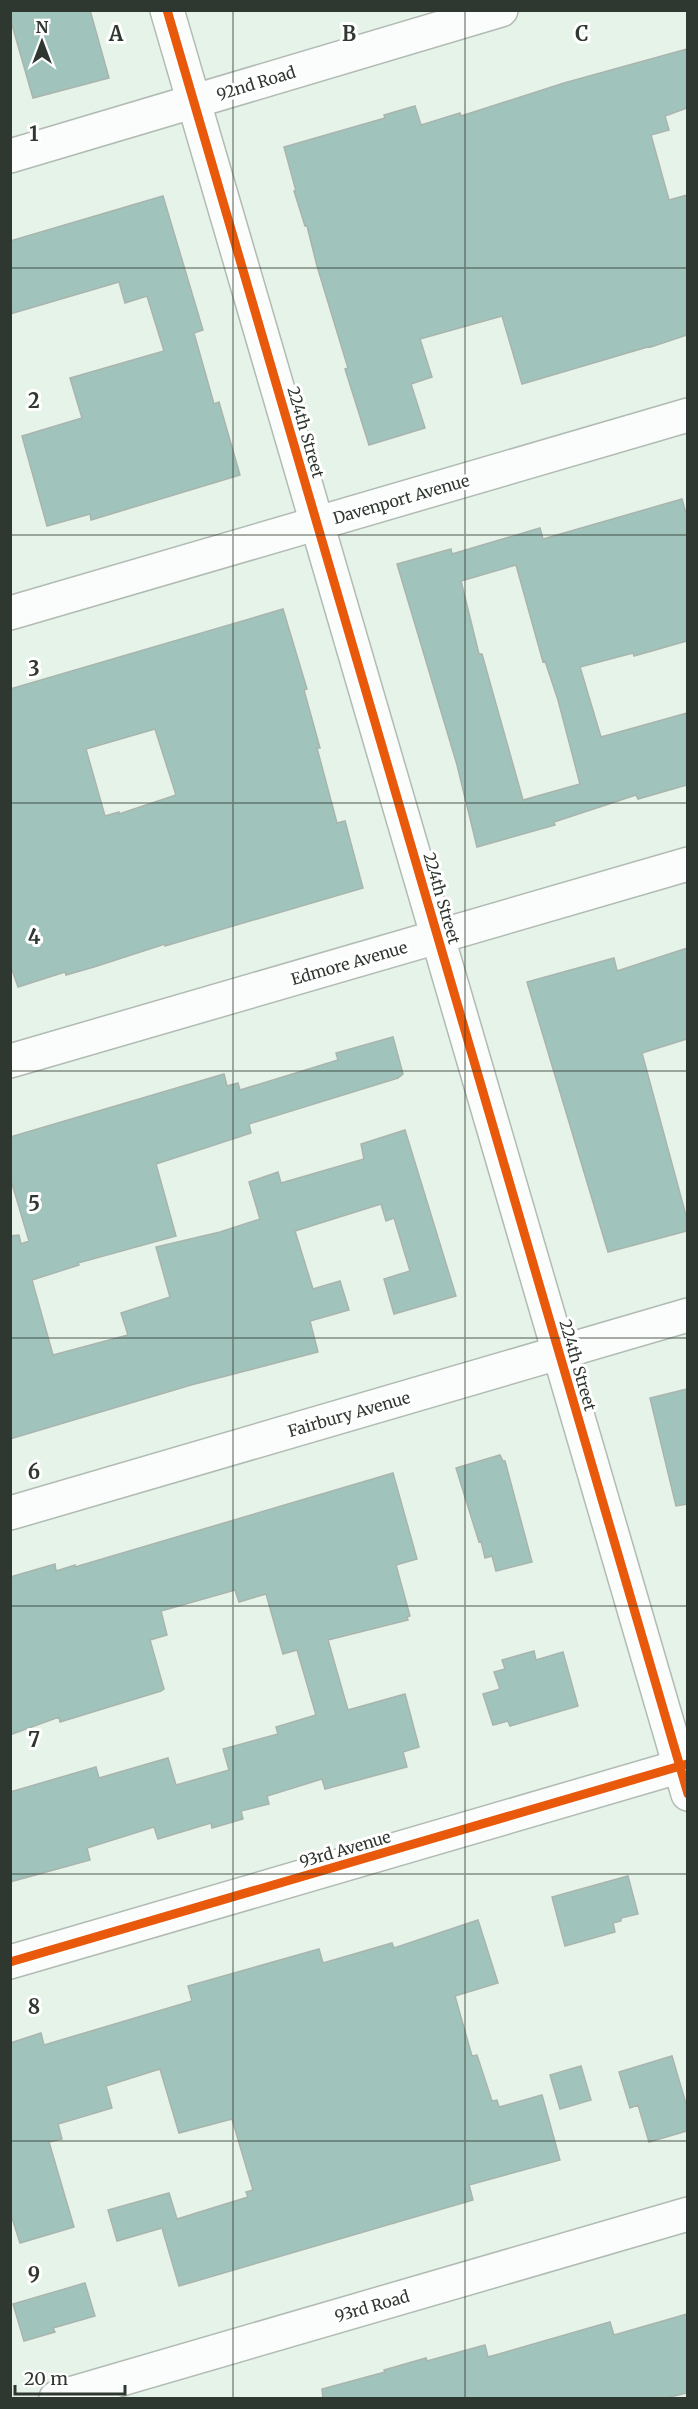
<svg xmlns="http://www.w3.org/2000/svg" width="698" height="2409" font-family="Merriweather,serif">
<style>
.building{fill:#a0c4bb;stroke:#a9b4ae;stroke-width:1.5;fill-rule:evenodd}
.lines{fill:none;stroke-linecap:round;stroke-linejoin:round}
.minor-casing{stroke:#b1bbb3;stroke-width:36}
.minor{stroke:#fbfdfc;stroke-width:33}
.cycleway-casing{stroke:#fff;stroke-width:13}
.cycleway{stroke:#e8590c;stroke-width:9}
.grid{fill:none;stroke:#2f3830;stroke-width:1.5;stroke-opacity:0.55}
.labels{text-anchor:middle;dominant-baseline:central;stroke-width:6;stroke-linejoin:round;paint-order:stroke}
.street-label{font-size:16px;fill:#2f3830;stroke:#fff}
.grid-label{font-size:20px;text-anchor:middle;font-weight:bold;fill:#2f3830;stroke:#fff;stroke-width:6;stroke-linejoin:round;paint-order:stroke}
</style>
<rect width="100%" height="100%" fill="#e6f3e8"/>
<path class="building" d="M 10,10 L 90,10 L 109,78 L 33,98 L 10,18 Z
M 687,49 L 687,108 L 665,116 L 669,130 L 651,135 L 669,200 L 687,195 L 687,335 L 651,347 L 651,346 L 522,384 L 502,316 L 420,339 L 432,377 L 411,384 L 425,428 L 369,445 L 345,369 L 348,368 L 317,266 L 307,226 L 305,226 L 294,191 L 296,191 L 284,147 L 385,118 L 384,115 L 415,106 L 421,125 L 460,113 L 461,116 L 564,83 Z
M 163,196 L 203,330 L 194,333 L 214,404 L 219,402 L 240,475 L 91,520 L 90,514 L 47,526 L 22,436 L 82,418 L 70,378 L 164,351 L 147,296 L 125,303 L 119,282 L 10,314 L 10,241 Z
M 682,499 L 687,517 L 687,641 L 634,656 L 633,653 L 580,667 L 601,737 L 687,713 L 687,785 L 638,799 L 636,795 L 554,822 L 555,825 L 477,847 L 457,765 L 397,564 L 451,549 L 452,554 L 540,528 L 543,539 ZM 516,565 L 543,662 L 545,661 L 558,700 L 580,784 L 523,800 L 482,654 L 479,654 L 461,581 Z
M 283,609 L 307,689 L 304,690 L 320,748 L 317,748 L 337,823 L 345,821 L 363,888 L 165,946 L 165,944 L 94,967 L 66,975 L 65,972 L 18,987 L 10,964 L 10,689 ZM 155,729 L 176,795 L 119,814 L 119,812 L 105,816 L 86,749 Z
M 687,948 L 687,1039 L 642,1053 L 687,1219 L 687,1231 L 608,1252 L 527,982 L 614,958 L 617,971 Z
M 393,1037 L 403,1074 L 398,1078 L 249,1124 L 251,1133 L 156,1164 L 176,1236 L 78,1263 L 79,1265 L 32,1280 L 53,1355 L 128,1335 L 121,1313 L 170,1297 L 156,1247 L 220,1232 L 260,1219 L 249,1182 L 278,1172 L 281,1183 L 364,1159 L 361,1144 L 405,1130 L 456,1296 L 394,1314 L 384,1279 L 410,1271 L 394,1218 L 386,1221 L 381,1204 L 295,1231 L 313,1289 L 340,1281 L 349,1310 L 310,1321 L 318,1352 L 191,1385 L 10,1439 L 10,1236 L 19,1235 L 21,1244 L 29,1241 L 10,1177 L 10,1137 L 224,1074 L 227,1086 L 238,1083 L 240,1090 L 338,1060 L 336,1053 Z
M 687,1389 L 687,1504 L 676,1506 L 650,1398 Z
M 500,1455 L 503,1461 L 505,1461 L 532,1562 L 496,1571 L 492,1556 L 485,1558 L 481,1541 L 479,1542 L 456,1468 Z
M 393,1473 L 417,1559 L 396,1565 L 410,1616 L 407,1617 L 408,1620 L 328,1640 L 348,1710 L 405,1694 L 419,1747 L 403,1752 L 407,1767 L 325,1789 L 322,1779 L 267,1796 L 269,1804 L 241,1811 L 243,1819 L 212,1828 L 211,1823 L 158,1839 L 154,1827 L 87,1848 L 90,1860 L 10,1882 L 10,1792 L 96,1767 L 99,1778 L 168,1758 L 176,1785 L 229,1770 L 223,1749 L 278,1734 L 276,1727 L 316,1715 L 297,1650 L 283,1654 L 266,1594 L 239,1602 L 235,1590 L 161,1611 L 167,1635 L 150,1640 L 164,1689 L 161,1691 L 60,1722 L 59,1717 L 10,1735 L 10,1577 L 55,1564 L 56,1571 L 75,1565 L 75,1567 Z
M 534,1651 L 536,1660 L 563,1652 L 578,1706 L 510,1726 L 508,1721 L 493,1725 L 483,1694 L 500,1689 L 494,1672 L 505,1669 L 502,1660 Z
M 628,1876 L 638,1914 L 621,1918 L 621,1921 L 613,1923 L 615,1932 L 565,1946 L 552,1897 Z
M 478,1920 L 498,1983 L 455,1996 L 472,2056 L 477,2055 L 492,2101 L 497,2100 L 499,2107 L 542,2095 L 560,2160 L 469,2185 L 473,2200 L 179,2286 L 162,2228 L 117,2241 L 108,2210 L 169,2193 L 177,2219 L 248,2197 L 246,2192 L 253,2190 L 232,2119 L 179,2133 L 160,2069 L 106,2086 L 112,2108 L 58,2124 L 62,2139 L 49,2142 L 74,2227 L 20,2243 L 10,2212 L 10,2043 L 41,2033 L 44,2045 L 192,2001 L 188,1986 L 319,1949 L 323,1963 L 392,1943 L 394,1948 Z
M 672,2056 L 687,2107 L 687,2131 L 649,2142 L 638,2105 L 630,2108 L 619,2072 Z
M 581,2066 L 591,2100 L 560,2109 L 550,2075 Z
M 85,2283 L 95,2316 L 53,2328 L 55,2332 L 24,2341 L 13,2304 Z
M 687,2314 L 687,2393 L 666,2398 L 323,2398 L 322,2389 L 385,2372 L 384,2370 L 426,2358 L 427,2361 L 485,2345 L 488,2357 L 610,2322 L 614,2335 Z"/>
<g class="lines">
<g class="minor-casing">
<path id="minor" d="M 167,10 L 688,1794
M 10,156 L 501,10
M 10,613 L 688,415
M 10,1061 L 688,864
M 10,1513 L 688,1315
M 10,1962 L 688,1764
M 56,2398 L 688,2214"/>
</g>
<use href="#minor" class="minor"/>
<g class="cycleway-casing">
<path id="cycleway" d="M 167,10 L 688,1794
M 10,1962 L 687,1764"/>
</g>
<use href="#cycleway" class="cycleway"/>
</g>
<path class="grid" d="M 233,10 L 233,2398M 465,10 L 465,2398M 10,268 L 688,268M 10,535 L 688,535M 10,803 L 688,803M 10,1071 L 688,1071M 10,1338 L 688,1338M 10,1606 L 688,1606M 10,1874 L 688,1874M 10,2141 L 688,2141"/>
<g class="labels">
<g class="street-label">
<text transform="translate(256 83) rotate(-17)">92nd Road</text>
<text transform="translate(306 432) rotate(74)">224th Street</text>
<text transform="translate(401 499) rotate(-16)">Davenport Avenue</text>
<text transform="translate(442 898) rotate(74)">224th Street</text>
<text transform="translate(349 963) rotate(-16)">Edmore Avenue</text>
<text transform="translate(578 1365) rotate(74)">224th Street</text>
<text transform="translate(349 1414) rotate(-16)">Fairbury Avenue</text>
<text transform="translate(345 1849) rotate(-16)">93rd Avenue</text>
<text transform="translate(372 2306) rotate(-16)">93rd Road</text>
</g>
</g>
<g class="grid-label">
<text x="116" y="41">A</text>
<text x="349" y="41">B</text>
<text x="582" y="41">C</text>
<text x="34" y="141">1</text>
<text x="34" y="408">2</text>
<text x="34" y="676">3</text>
<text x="34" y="944">4</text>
<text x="34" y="1211">5</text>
<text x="34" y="1479">6</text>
<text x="34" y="1747">7</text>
<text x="34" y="2014">8</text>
<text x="34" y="2282">9</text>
</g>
<rect width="698" height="2409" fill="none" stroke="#2f3830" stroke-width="24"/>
<g transform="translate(42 42)" stroke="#ffffff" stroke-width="4.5" paint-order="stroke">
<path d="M0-4.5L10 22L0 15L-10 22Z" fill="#2f3830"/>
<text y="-9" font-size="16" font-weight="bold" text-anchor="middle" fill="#2f3830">N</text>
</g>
<path d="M15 2385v9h110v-9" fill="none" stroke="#2f3830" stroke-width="3"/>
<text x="24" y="2385" font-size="18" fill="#2f3830" stroke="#ffffff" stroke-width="4.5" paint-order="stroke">20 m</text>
</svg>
